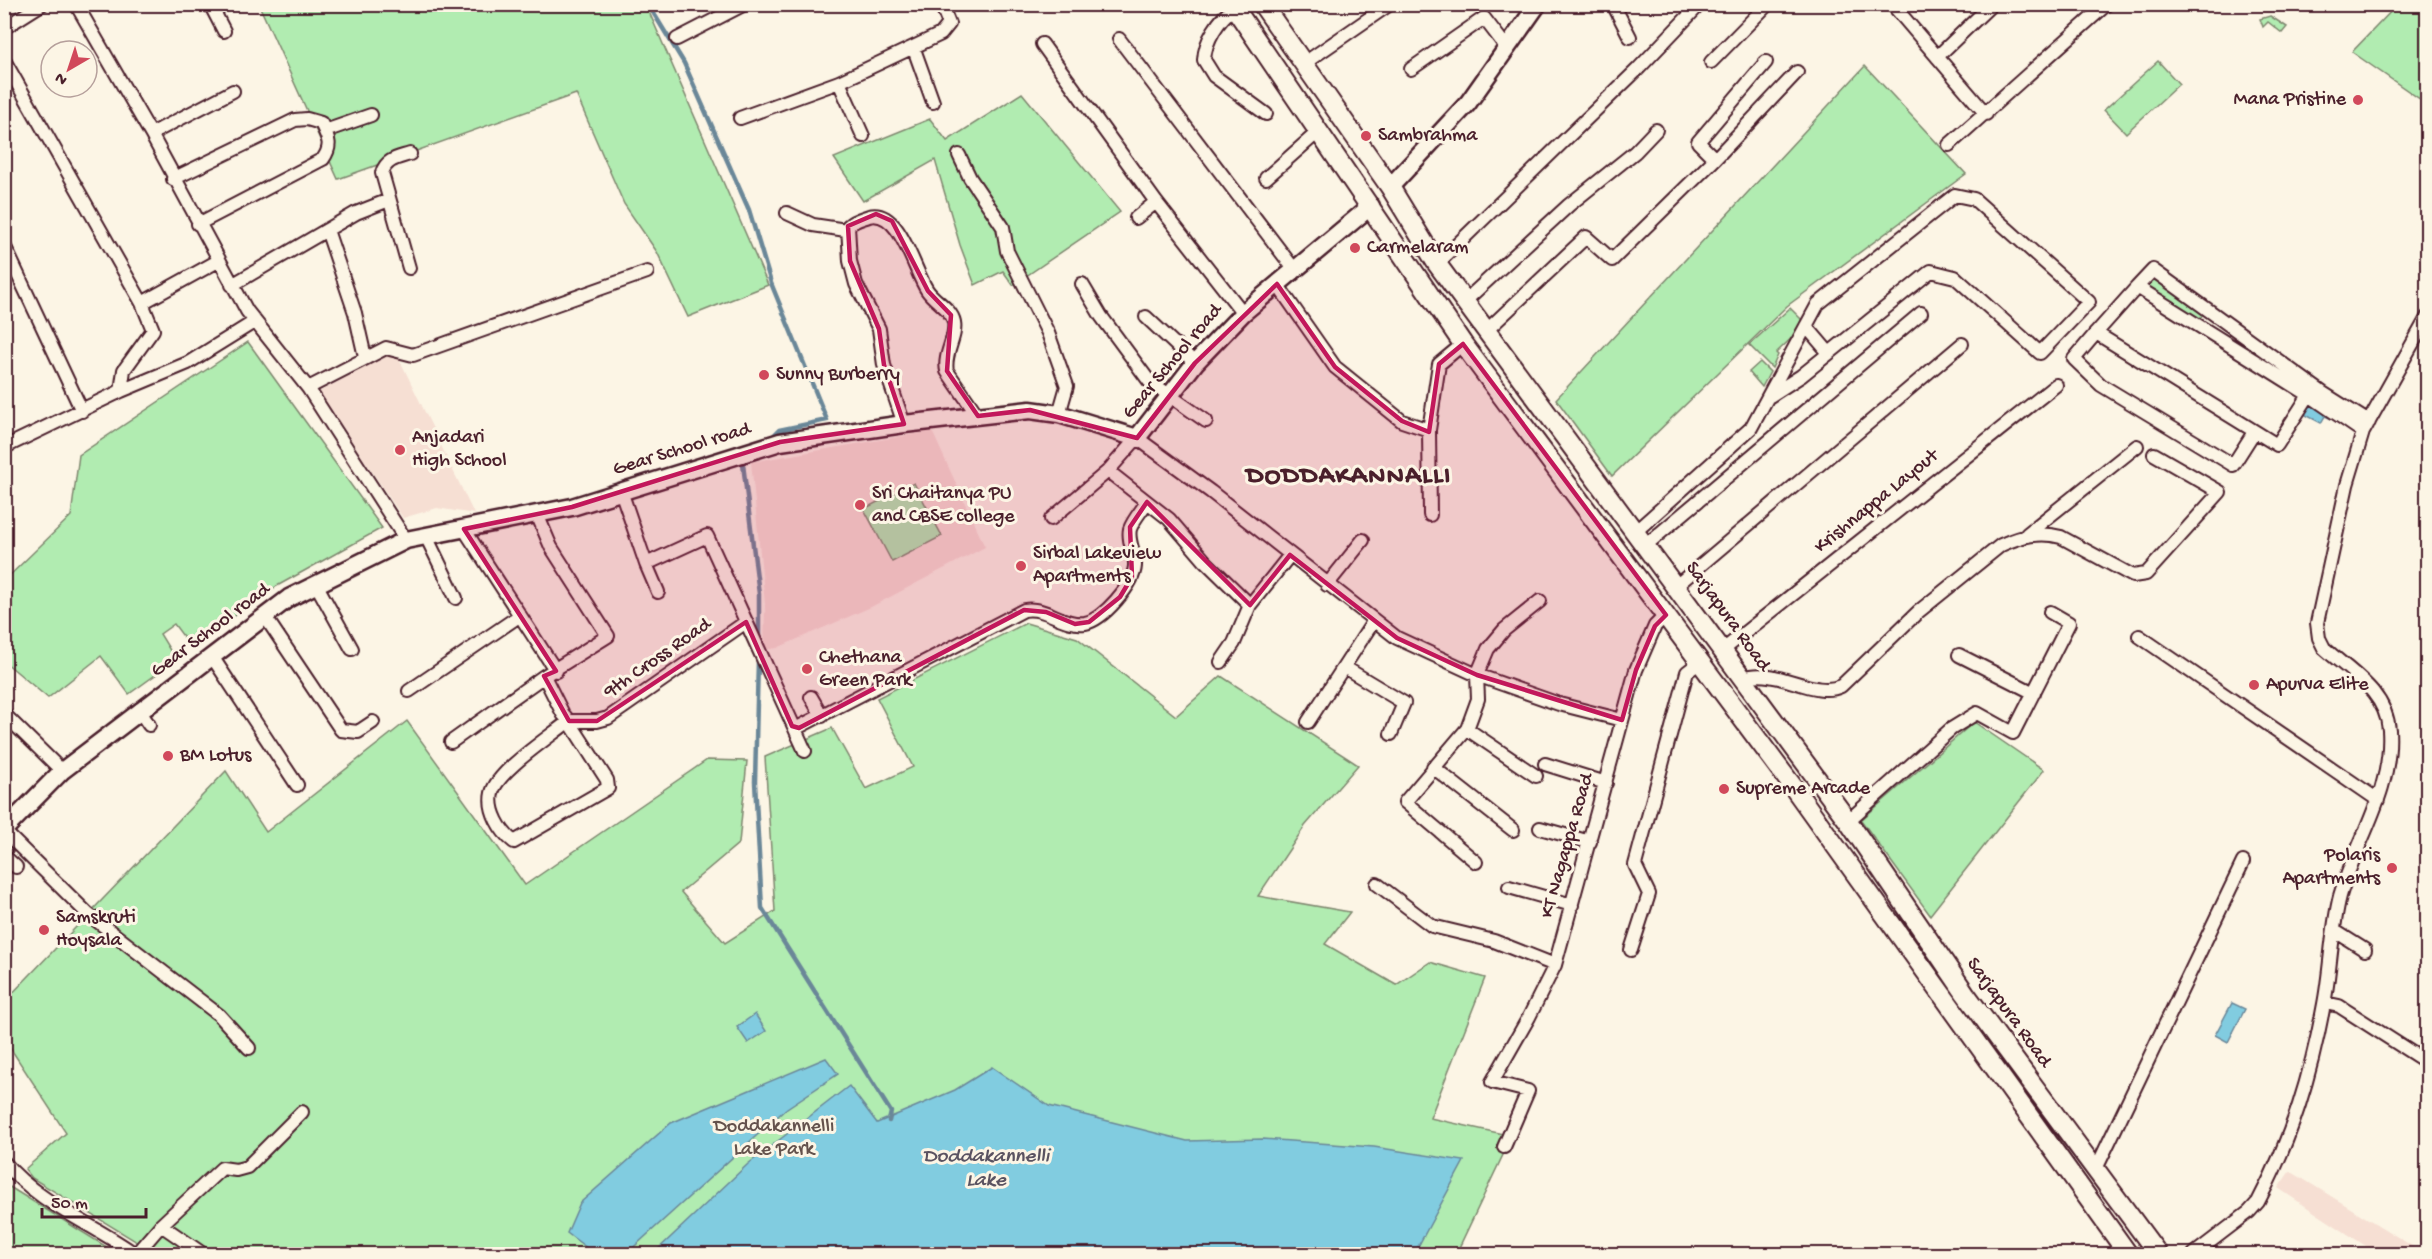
<svg xmlns="http://www.w3.org/2000/svg" width="2432" height="1259" font-family="'Gochi Hand',sans-serif">
<style>
.built{fill:#f6dfd3}
.green{fill:#b1ecb1;stroke:#7e866e;stroke-width:1.5}
.water{fill:#81cce0;stroke:#6b8798;stroke-width:1.5}
.lines{fill:none;stroke-linecap:round;stroke-linejoin:round}
.stream{stroke:#6b8798;stroke-width:4.5}
.street-casing{stroke:#4a1f2b;stroke-width:16}
.secondary-casing{stroke:#4a1f2b;stroke-width:21}
.primary-casing{stroke:#4a1f2b;stroke-width:22}
.street{stroke:#fcf5e5;stroke-width:12}
.secondary{stroke:#fcf5e5;stroke-width:16}
.primary{stroke:#fcf5e5;stroke-width:18}
.marked{fill:#c2185b;fill-opacity:0.2;stroke:#c2185b;stroke-width:4.5;stroke-linejoin:round}
.poi-dot{fill:#d1495b;stroke:#fcf5e5;stroke-width:2}
.labels{text-anchor:middle;dominant-baseline:central;stroke-width:6;stroke-linejoin:round;paint-order:stroke}
.poi-label{font-size:20px;fill:#4a1f2b;stroke:#fcf5e5;text-anchor:start}
.street-label{font-size:20px;fill:#4a1f2b;stroke:#fcf5e5}
.park-label{font-size:20px;fill:#64524c;stroke:#fcf5e5}
.water-label{font-size:21px;font-style:italic;fill:#5a5361;stroke:#fcf5e5}
.district-label{font-size:26px;font-weight:bold;letter-spacing:1.5px;fill:#4a1f2b;stroke:#fcf5e5}
</style>
<rect width="100%" height="100%" fill="#fcf5e5"/>
<filter id="ink" filterUnits="userSpaceOnUse"><feTurbulence type="fractalNoise" baseFrequency=".0167" numOctaves="2"/><feDisplacementMap in="SourceGraphic" scale="12" xChannelSelector="R" yChannelSelector="G"/><feConvolveMatrix kernelMatrix="1 2 1 2 8 2 1 2 1" color-interpolation-filters="sRGB"/></filter>
<g filter="url(#ink)">
<path class="built" d="M 390,352 L 397,354 L 474,514 L 437,508 L 403,518 L 319,392 Z
M 932,431 L 985,547 L 871,607 L 777,648 L 764,650 L 765,604 L 751,462 Z
M 2290,1171 L 2417,1249 L 2427,1233 L 2427,1254 L 2378,1254 L 2278,1188 Z"/>
<path class="green" d="M 2398,4 L 2427,5 L 2427,104 L 2352,52 Z
M 259,5 L 646,5 L 768,285 L 688,317 L 657,252 L 624,204 L 576,94 L 338,179 Z
M 2270,16 L 2287,27 L 2282,33 L 2268,22 L 2263,27 L 2260,19 Z
M 2158,61 L 2179,84 L 2126,133 L 2104,110 Z
M 1865,66 L 1966,174 L 1787,306 L 1612,476 L 1556,399 Z
M 1022,93 L 1120,212 L 1013,285 L 1003,271 L 975,285 L 960,245 L 935,160 L 863,201 L 834,158 L 930,119 L 947,141 Z
M 2155,277 L 2204,312 L 2198,322 L 2145,289 Z
M 1790,308 L 1806,324 L 1776,353 L 1778,355 L 1772,368 L 1749,345 Z
M 248,342 L 382,528 L 277,586 L 191,647 L 174,624 L 160,634 L 176,660 L 129,694 L 101,656 L 48,698 L 5,662 L 5,580 L 71,516 L 79,455 Z
M 1760,362 L 1770,372 L 1762,387 L 1749,372 Z
M 914,483 L 942,536 L 892,562 L 864,509 Z
M 1026,623 L 1077,638 L 1176,716 L 1221,676 L 1358,765 L 1305,826 L 1258,896 L 1350,912 L 1325,944 L 1396,985 L 1430,962 L 1485,978 L 1430,1118 L 1512,1136 L 1456,1254 L 148,1254 L 134,1240 L 32,1178 L 25,1169 L 66,1133 L 5,1040 L 4,1002 L 226,771 L 266,832 L 407,721 L 525,885 L 707,760 L 747,761 L 739,843 L 681,892 L 725,943 L 775,911 L 765,757 L 832,728 L 866,789 L 913,767 L 877,698 Z
M 1974,722 L 2044,770 L 1930,915 L 1861,820 Z
M 8,1186 L 118,1254 L 5,1254 L 4,1189 Z"/>
<path class="water" d="M 2309,402 L 2334,420 L 2325,416 L 2321,423 L 2302,413 Z
M 2232,1003 L 2245,1009 L 2228,1042 L 2215,1035 Z
M 755,1014 L 766,1031 L 748,1043 L 737,1027 Z
M 826,1058 L 838,1074 L 787,1108 L 626,1254 L 595,1254 L 567,1233 L 580,1203 L 671,1123 Z
M 992,1067 L 1049,1106 L 1187,1141 L 1263,1139 L 1374,1147 L 1464,1161 L 1414,1254 L 653,1254 L 748,1164 L 849,1086 L 877,1123 L 955,1090 Z"/>
<g class="lines">
<path class="stream" d="M 648,4 L 684,63 L 749,210 L 771,283 L 827,420 L 779,430 L 770,439
M 751,457 L 743,464 L 759,594 L 759,640
M 758,660 L 755,782 L 762,908 L 891,1112 L 889,1121"/>
<g class="street-casing">
<path id="street" d="M 76,4 L 151,134 L 247,311 L 308,388 L 406,540
M 210,4 L 224,31
M 1613,4 L 1630,37
M 1892,4 L 1986,114
M 1234,8 C 1219,19 1205,40 1204,60 L 1214,76 L 1266,114
M 4,28 L 42,4
M 677,39 L 745,4
M 1119,39 L 1294,269
M 1042,44 L 1156,202 L 1243,313
M 914,49 L 933,102
M 1937,57 L 1992,4
M 4,60 L 142,303 L 153,330 L 124,370 L 121,391 L 9,445 L 4,439
M 1711,62 L 1768,4
M 1303,64 L 1390,4
M 1411,69 L 1484,18 L 1507,48
M 839,82 L 863,136
M 740,118 L 839,82 L 941,34 L 949,24 L 941,4
M 325,131 L 371,115
M 151,134 L 233,91
M 1949,145 L 2107,4
M 959,155 L 970,178 L 1003,227 L 1007,251 L 1048,333 L 1067,386 L 1059,414
M 1715,159 L 1698,142 L 1766,62
M 1266,178 L 1319,131
M 173,179 L 295,120 L 307,119 L 321,123 C 328,138 333,145 323,159 L 198,224
M 787,213 L 813,225 L 846,230
M 1136,218 L 1156,202
M 327,230 L 355,313 L 365,357
M 4,245 L 82,411
M 1437,264 L 1638,69 L 1700,4
M 409,268 L 382,173 C 386,159 398,158 410,154
M 1082,284 L 1101,316 L 1149,381 L 1206,421
M 1277,284 L 1335,367 L 1402,421 L 1429,430
M 232,285 L 356,213 L 389,200
M 2137,287 L 2153,270 L 2323,393 L 2369,422
M 1465,301 L 1569,205 L 1635,152 L 1656,130
M 142,303 L 218,261
M 1146,317 L 1195,363
M 1806,326 L 1829,353
M 1486,331 L 1586,237 L 1612,260 L 1715,159 L 1797,72
M 2096,333 L 2074,359 L 2101,385 L 2233,465 L 2254,432
M 308,388 L 386,348 L 413,355 L 647,272
M 121,391 L 188,363 L 254,322
M 2309,395 L 2277,445 L 2096,333 L 2137,287 L 2309,395 L 2363,432
M 904,424 L 884,365 L 879,329 L 856,284 L 850,261 L 848,226 C 854,220 861,219 869,216 C 900,208 913,269 927,290 C 934,301 951,308 954,322 C 957,338 943,354 947,371 L 978,416
M 621,491 L 646,564 L 707,536 L 795,729 L 1024,610 C 1046,606 1063,626 1085,623 C 1103,620 1134,584 1135,566 C 1136,553 1127,542 1130,529 C 1133,520 1142,510 1147,502
M 1430,515 L 1429,430 L 1439,364 L 1463,344
M 1051,519 L 1108,471
M 464,529 L 556,671
M 1635,532 L 1751,428 L 1818,304 L 1955,195 L 1974,199 L 2089,302 L 2040,353 L 1955,277 L 1931,271 L 1801,376 L 1770,396
M 2027,534 L 2137,446
M 426,536 L 456,598
M 1646,545 L 1921,313
M 646,564 L 658,592
M 316,584 L 352,649
M 1327,585 L 1363,540
M 1676,586 L 1962,344
M 1250,605 L 1290,555
M 266,618 L 341,730 L 358,732 L 373,722
M 2139,636 L 2378,800
M 1723,650 L 2056,385
M 1959,655 L 2034,693
M 213,658 L 297,785
M 1221,662 L 1234,643 L 1250,605 L 1205,561 L 1169,519 L 1108,471 L 1137,438 L 1211,492 L 1397,638 L 1477,675 L 1559,704 L 1622,720
M 1344,667 L 1404,703 L 1391,734
M 544,676 L 563,714 L 569,721 L 607,780 L 608,788 L 514,842 C 501,832 488,811 492,793 C 497,771 551,736 569,721
M 1744,678 C 1776,666 1814,699 1841,686 L 1918,612 L 2001,545 C 2021,536 2040,531 2061,537 L 2133,576 L 2146,574 L 2220,492 L 2154,454
M 409,691 L 519,616
M 811,697 L 822,716
M 139,710 L 149,725
M 4,714 L 62,771
M 569,721 L 597,721 L 608,718 L 746,622
M 1308,722 L 1373,622
M 795,729 L 805,751
M 1467,729 L 1536,776
M 451,742 L 544,676 L 608,636 L 551,547 L 537,514
M 1545,764 L 1606,783
M 1433,767 L 1513,830
M 1848,821 L 1951,729 L 1977,713 L 2013,733 L 2069,623 L 2050,612
M 1540,828 L 1590,842
M 4,831 L 88,914 L 219,1015 L 249,1048
M 4,856 L 16,867
M 1476,862 L 1405,802 L 1467,729 L 1478,699 L 1477,675 L 1488,649 L 1504,630 L 1540,601
M 1377,884 L 1432,926 L 1494,941 L 1555,965
M 1509,887 L 1572,905
M 2335,931 L 2365,950
M 1631,950 L 1649,894 L 1635,865 L 1687,672 L 1700,662
M 2325,1003 L 2339,1006 L 2428,1063
M 1504,1147 L 1528,1091 L 1492,1082 L 1529,1017 L 1555,965 L 1636,670 L 1655,626 L 1666,615
M 4,1162 C 39,1204 92,1223 135,1254
M 2096,1169 L 2243,862
M 161,1225 L 203,1254
M 136,1254 L 161,1225 L 222,1168 L 236,1170 L 247,1167 L 302,1112
M 2194,1254 L 2249,1212 L 2258,1202 C 2292,1138 2311,1074 2324,1004 C 2331,968 2331,931 2340,896 C 2356,841 2393,791 2389,730 C 2386,691 2350,672 2324,648 L 2319,638 L 2317,623 L 2347,485 L 2363,432 L 2428,316"/>
</g>
<g class="secondary-casing">
<path id="secondary" d="M 1390,187 L 1468,103 L 1538,4
M 4,830 L 62,771 L 289,598 L 406,540 L 572,507 L 780,442 L 904,424 L 1030,410 L 1059,414 L 1137,438 L 1195,363 L 1243,313 L 1371,206"/>
</g>
<g class="primary-casing">
<path id="primary" d="M 1232,4 L 1463,344 L 1791,784 L 2128,1254
M 1262,4 L 1390,187 L 1437,264 L 1848,821 L 1965,993 L 2158,1254"/>
</g>
<use href="#street" class="street"/>
<use href="#secondary" class="secondary"/>
<use href="#primary" class="primary"/>
</g>
</g>
<path class="marked" d="M 876,214 L 892,221 L 928,291 L 951,315 L 947,371 L 978,416 L 1030,410 L 1137,438 L 1195,363 L 1277,284 L 1335,367 L 1402,421 L 1429,432 L 1439,364 L 1463,344 L 1666,615 L 1655,626 L 1636,670 L 1622,720 L 1477,675 L 1397,638 L 1290,555 L 1250,605 L 1147,502 L 1130,527 L 1132,577 L 1120,597 L 1089,622 L 1075,624 L 1046,612 L 1024,610 L 799,728 L 792,726 L 746,622 L 597,721 L 569,721 L 544,676 L 556,671 L 464,529 L 572,507 L 780,442 L 904,424 L 884,365 L 879,329 L 850,261 L 848,226 Z"/>
<g class="poi-dot">
<circle cx="2358" cy="100" r="6"/>
<circle cx="1366" cy="136" r="6"/>
<circle cx="1355" cy="248" r="6"/>
<circle cx="764" cy="375" r="6"/>
<circle cx="400" cy="450" r="6"/>
<circle cx="860" cy="505" r="6"/>
<circle cx="1021" cy="566" r="6"/>
<circle cx="807" cy="669" r="6"/>
<circle cx="2254" cy="685" r="6"/>
<circle cx="168" cy="756" r="6"/>
<circle cx="1724" cy="789" r="6"/>
<circle cx="2392" cy="868" r="6"/>
<circle cx="44" cy="930" r="6"/>
</g>
<g class="labels">
<g class="poi-label">
<text x="2346" y="100" text-anchor="end">Mana Pristine</text>
<text x="1378" y="136">Sambrahma</text>
<text x="1367" y="248">Carmelaram</text>
<text x="776" y="375">Sunny Burberry</text>
<text x="412" y="438">Anjadari<tspan x="412" dy="23">High School</tspan></text>
<text x="872" y="494">Sri Chaitanya PU<tspan x="872" dy="23">and CBSE college</tspan></text>
<text x="1033" y="554">Sirbal Lakeview<tspan x="1033" dy="23">Apartments</tspan></text>
<text x="819" y="658">Chethana<tspan x="819" dy="23">Green Park</tspan></text>
<text x="2266" y="685">Apurva Elite</text>
<text x="180" y="756">BM Lotus</text>
<text x="1736" y="789">Supreme Arcade</text>
<text x="2380" y="856" text-anchor="end">Polaris<tspan x="2380" dy="23">Apartments</tspan></text>
<text x="56" y="918">Samskruti<tspan x="56" dy="23">Hoysala</tspan></text>
</g>
<g class="street-label">
<text transform="translate(1173 362) rotate(-50)">Gear School road</text>
<text transform="translate(682 450) rotate(-17)">Gear School road</text>
<text transform="translate(1877 502) rotate(-39)">Krishnappa Layout</text>
<text transform="translate(1727 617) rotate(54)">Sarjapura Road</text>
<text transform="translate(211 631) rotate(-37)">Gear School road</text>
<text transform="translate(658 659) rotate(-35)">9th Cross Road</text>
<text transform="translate(1568 846) rotate(-74)">KT Nagappa Road</text>
<text transform="translate(2008 1013) rotate(54)">Sarjapura Road</text>
</g>
<g class="park-label">
<text x="774" y="1127">Doddakannelli<tspan x="774" dy="23">Lake Park</tspan></text>
</g>
<g class="water-label">
<text x="986" y="1157">Doddakannelli<tspan x="986" dy="24">Lake</tspan></text>
</g>
<g class="district-label">
<text x="1349" y="477">DODDAKANNALLI</text>
</g>
</g>
<rect width="2432" height="1259" fill="none" stroke="#fcf5e5" stroke-width="24"/>
<rect x="12" y="12" width="2408" height="1235" fill="none" stroke="#4a1f2b" stroke-width="2" filter="url(#ink)"/>
<g transform="translate(69 69) rotate(219)"><circle r="28" fill="#fcf5e5" stroke="#b59f9b" stroke-width="1.5"/>
<path d="M0-4.5L10 22L0 15L-10 22Z" fill="#d1495b"/>
<text y="-9" font-size="16" font-weight="bold" text-anchor="middle" fill="#4a1f2b">N</text>
</g>
<path d="M42 1208v9h104v-9" fill="none" stroke="#4a1f2b" stroke-width="3"/>
<text x="51" y="1208" font-size="18" fill="#4a1f2b" stroke="#fcf5e5" stroke-width="4.5" paint-order="stroke">50 m</text>
</svg>
